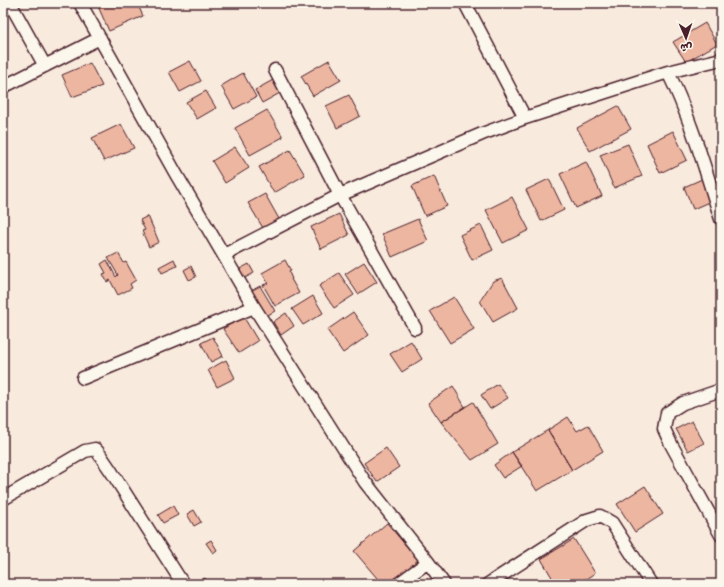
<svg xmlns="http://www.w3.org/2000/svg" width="724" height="587" font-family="Caveat,'Playpen Sans Arabic',sans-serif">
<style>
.building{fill:#edb6a1;stroke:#4a1f2b}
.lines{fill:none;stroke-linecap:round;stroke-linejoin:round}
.street-casing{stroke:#4a1f2b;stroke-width:15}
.street{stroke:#fbf7ec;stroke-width:12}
</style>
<rect width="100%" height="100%" fill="#f8eadd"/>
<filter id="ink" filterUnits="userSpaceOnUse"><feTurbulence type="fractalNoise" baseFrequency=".025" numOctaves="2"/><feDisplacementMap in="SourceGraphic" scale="8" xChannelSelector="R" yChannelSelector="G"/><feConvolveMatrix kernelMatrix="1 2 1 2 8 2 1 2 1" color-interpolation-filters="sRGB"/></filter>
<g filter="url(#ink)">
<path class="building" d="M 99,3 L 137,3 L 143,16 L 109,31 L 97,4 Z
M 705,23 L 717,44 L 686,62 L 673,42 Z
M 329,60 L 341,80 L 313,96 L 301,76 Z
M 190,61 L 201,81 L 180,92 L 169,72 Z
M 90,63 L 102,86 L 72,97 L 62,75 Z
M 243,73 L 256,97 L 234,109 L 221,86 Z
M 273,80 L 280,93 L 262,103 L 255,90 Z
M 206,91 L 216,108 L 197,119 L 186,102 Z
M 349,95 L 360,116 L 337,128 L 326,106 Z
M 618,106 L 631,129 L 590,151 L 577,128 Z
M 267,110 L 283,137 L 250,155 L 235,128 Z
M 121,124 L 134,148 L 104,161 L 92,138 Z
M 673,131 L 687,160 L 660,173 L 647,144 Z
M 628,144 L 642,176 L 614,188 L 600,155 Z
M 235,147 L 249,168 L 225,183 L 212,161 Z
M 290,150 L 305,175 L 274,193 L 259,167 Z
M 586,162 L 602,196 L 576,208 L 560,174 Z
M 434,176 L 447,206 L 425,216 L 412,186 Z
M 549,179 L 564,210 L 541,221 L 526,190 Z
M 702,179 L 711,201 L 693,209 L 684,187 Z
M 265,194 L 279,219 L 263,228 L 248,203 Z
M 512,197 L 529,230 L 503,243 L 486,210 Z
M 339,214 L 349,235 L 321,249 L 311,227 Z
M 148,216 L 159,242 L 149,247 L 142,231 L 145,230 L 140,220 Z
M 418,219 L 428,241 L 392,257 L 382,234 Z
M 481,225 L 493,250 L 472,260 L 460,235 Z
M 118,253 L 124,263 L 126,262 L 136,280 L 130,284 L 132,288 L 118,295 L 110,280 L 107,282 L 103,274 L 106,273 L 101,264 L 107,260 L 116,277 L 118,275 L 108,258 Z
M 174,259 L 177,266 L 162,273 L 159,267 Z
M 285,260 L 291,271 L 289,272 L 292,279 L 291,279 L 299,293 L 275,306 L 263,285 L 268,283 L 262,273 Z
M 364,262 L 377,282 L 358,294 L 345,274 Z
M 249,264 L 254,273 L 243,279 L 238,270 Z
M 191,266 L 196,277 L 189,280 L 184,270 Z
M 339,273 L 354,295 L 334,308 L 319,286 Z
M 502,278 L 518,308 L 493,322 L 480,301 L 493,281 Z
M 260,286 L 275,311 L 266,316 L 251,291 Z
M 313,296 L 323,313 L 303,325 L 292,309 Z
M 454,297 L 474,329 L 450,343 L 430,311 Z
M 353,312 L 369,335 L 343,353 L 327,330 Z
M 286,313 L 294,326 L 281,335 L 273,322 Z
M 243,316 L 258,341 L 239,353 L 223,329 Z
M 213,337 L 223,356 L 211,362 L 201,343 Z
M 411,341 L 422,359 L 402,372 L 390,354 Z
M 226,360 L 235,378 L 217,387 L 208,370 Z
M 498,384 L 508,398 L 490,409 L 481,395 Z
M 453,386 L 465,407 L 441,422 L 428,403 Z
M 473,402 L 498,444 L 472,460 L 441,422 Z
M 568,417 L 577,431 L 588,425 L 603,451 L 572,470 L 548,430 Z
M 692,421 L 704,443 L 688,451 L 676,429 Z
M 548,430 L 572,470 L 537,491 L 512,452 Z
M 386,448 L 399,467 L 377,482 L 364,463 Z
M 512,452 L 522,466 L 503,478 L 494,465 Z
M 645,486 L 663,514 L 635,532 L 617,504 Z
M 173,506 L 178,515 L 163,523 L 158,515 Z
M 194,510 L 201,522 L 194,526 L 187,514 Z
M 387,523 L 418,560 L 390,584 L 382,584 L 354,551 Z
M 574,539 L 595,573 L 578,584 L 556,584 L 541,559 Z
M 211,540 L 217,550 L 213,553 L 206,543 Z
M 205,578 L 209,584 L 196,584 Z"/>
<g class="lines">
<g class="street-casing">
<path id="street" d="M 10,3 L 45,66
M 80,3 L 176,174 L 254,307 L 365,482 L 428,562 L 398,584
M 465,3 L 525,118
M 275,70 L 340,195 L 415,328
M 668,72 C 691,119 705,169 721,219
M 3,87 L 100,38
M 224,255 L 340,195 L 482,134 L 525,118 L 668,72 L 721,59
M 83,378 L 254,307
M 721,390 L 683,403 L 667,413 L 664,429 L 671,444 L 721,535
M 3,499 L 85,451 L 95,449 L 98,452 L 111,471 L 183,584
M 428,562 L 444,584
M 488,584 L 587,520 L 600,516 L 612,523 L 651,584"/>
</g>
<use href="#street" class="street"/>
</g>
</g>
<rect width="724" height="587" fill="none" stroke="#fbf7ec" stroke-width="16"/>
<rect x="8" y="8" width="708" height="571" fill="none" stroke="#4a1f2b" stroke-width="1.5" filter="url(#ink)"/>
<g transform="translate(686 38) rotate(178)" stroke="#fbf7ec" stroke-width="3" paint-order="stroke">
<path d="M0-3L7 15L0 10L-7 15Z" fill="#4a1f2b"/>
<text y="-6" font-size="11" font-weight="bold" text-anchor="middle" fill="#4a1f2b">ش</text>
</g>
</svg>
